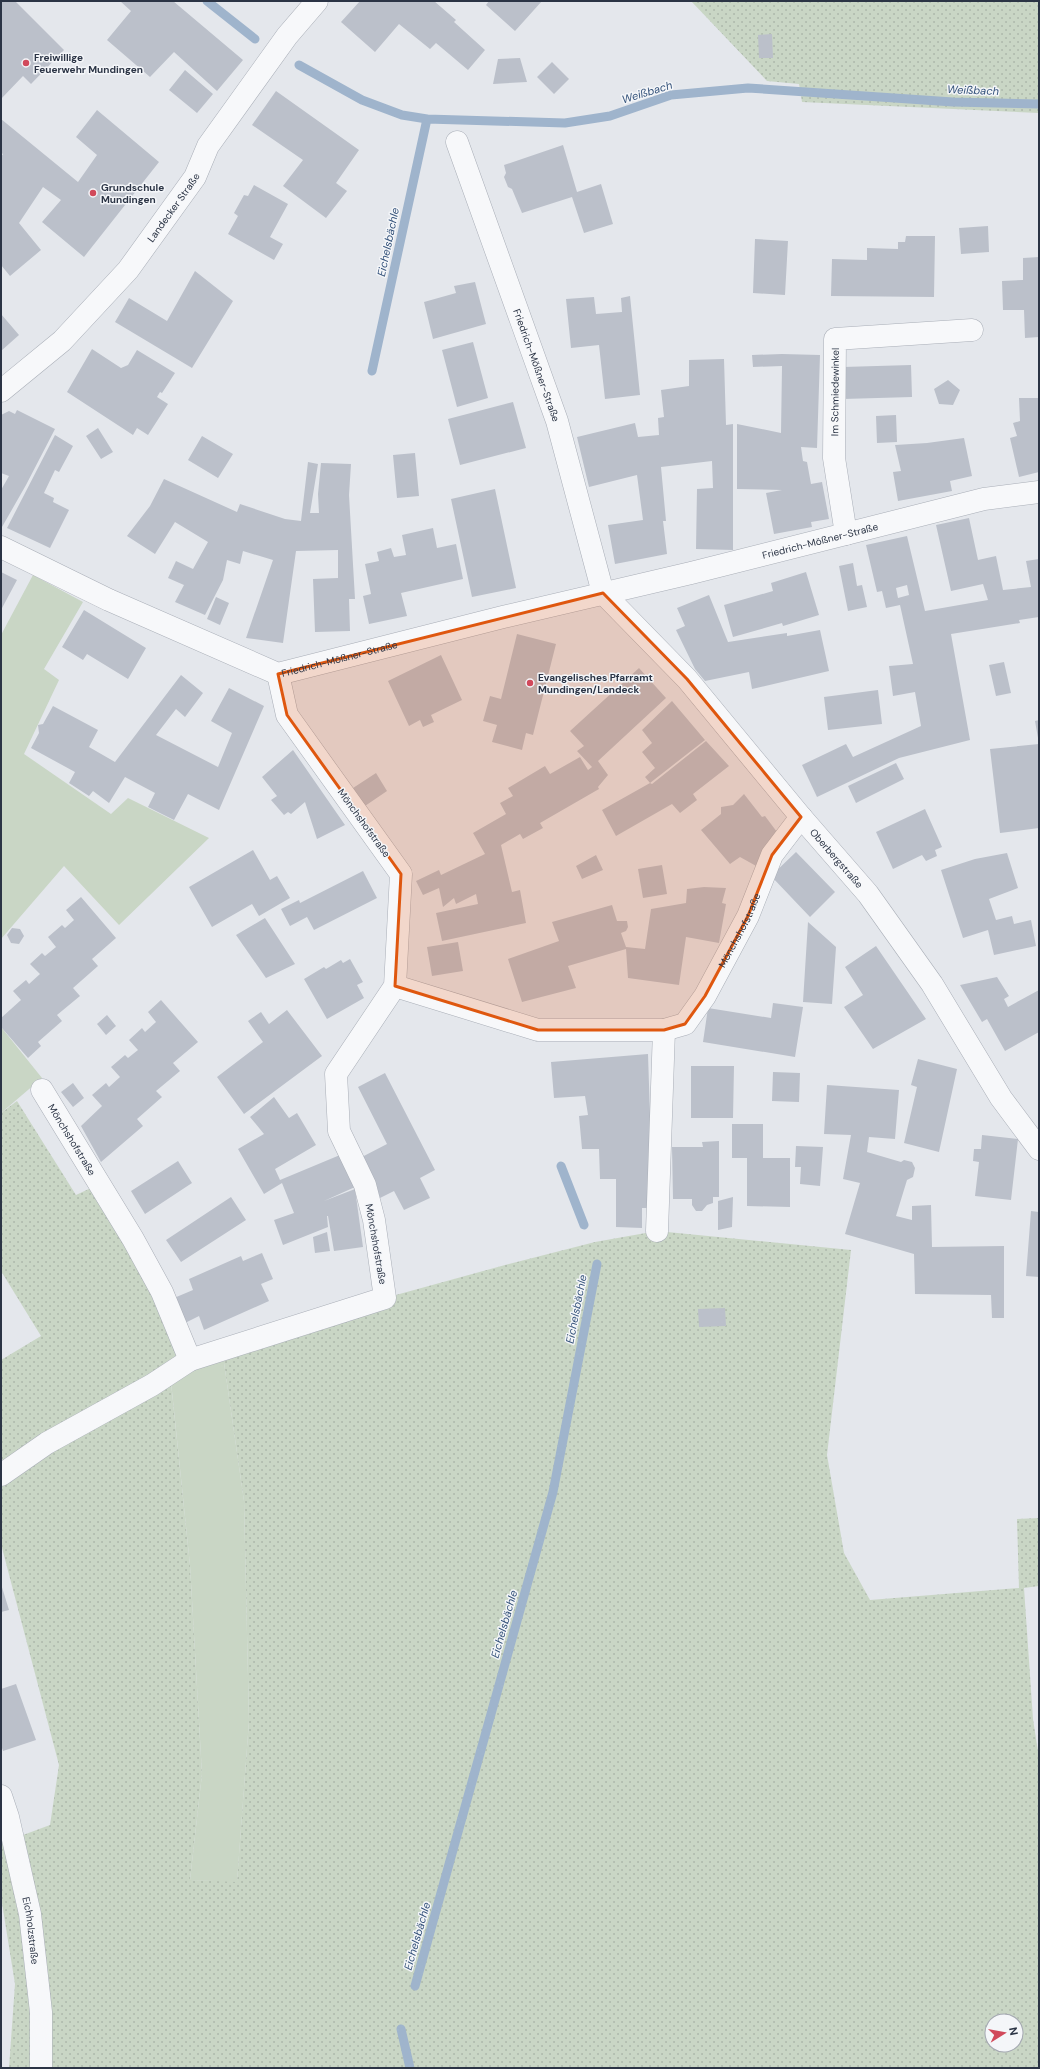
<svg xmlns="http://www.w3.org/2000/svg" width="1040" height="2069" font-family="'DM Sans',sans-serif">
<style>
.grass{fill:url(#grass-dots);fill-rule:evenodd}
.garden{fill:#c9d6c5}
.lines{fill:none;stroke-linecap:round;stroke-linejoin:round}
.stream{stroke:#9fb4cc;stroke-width:9}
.building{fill:#bbc0ca;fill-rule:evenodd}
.minor-casing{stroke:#a9aeb7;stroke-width:23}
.minor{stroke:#f7f8fa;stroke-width:22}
.marked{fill:#df570f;fill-opacity:0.2;stroke:#df570f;stroke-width:3;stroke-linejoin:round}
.poi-dot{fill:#d1495b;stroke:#f4f6f9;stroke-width:1.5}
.labels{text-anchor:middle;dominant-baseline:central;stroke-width:3;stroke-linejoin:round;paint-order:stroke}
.poi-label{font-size:10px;font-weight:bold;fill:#2b3445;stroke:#f4f6f9;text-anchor:start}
.street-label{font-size:10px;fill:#2b3445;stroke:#f4f6f9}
.water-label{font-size:11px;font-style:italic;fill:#34527a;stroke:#f4f6f9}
</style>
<defs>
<pattern id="grass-dots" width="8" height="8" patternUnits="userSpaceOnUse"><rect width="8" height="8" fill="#c9d6c5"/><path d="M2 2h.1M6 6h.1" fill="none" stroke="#adb8ab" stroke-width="1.8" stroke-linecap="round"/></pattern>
</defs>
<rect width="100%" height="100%" fill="#e4e7ec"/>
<path class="grass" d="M 691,1 L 1039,1 L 1039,113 L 802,102 L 799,84 L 767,81 Z
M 17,1101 L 76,1195 L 93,1187 L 156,1295 L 183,1364 L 170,1373 L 190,1565 L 202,1774 L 190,1880 L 237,1881 L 249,1721 L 244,1501 L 222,1349 L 385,1298 L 505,1265 L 595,1242 L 657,1231 L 851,1250 L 827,1455 L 844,1553 L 870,1600 L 1019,1588 L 1017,1519 L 1039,1518 L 1039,1586 L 1024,1588 L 1033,1719 L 1039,1758 L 1039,2068 L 9,2068 L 15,1984 L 1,1897 L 1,1823 L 7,1841 L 50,1825 L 59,1765 L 1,1544 L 1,1360 L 41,1336 L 1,1271 L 1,1113 ZM 992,2021 L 1016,2021 L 1016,2045 L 992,2045 Z"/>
<path class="garden" d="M 33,575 L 83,602 L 44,669 L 59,680 L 24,754 L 111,814 L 128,798 L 209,838 L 119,925 L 64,866 L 1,939 L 1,635 Z
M 1,1027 L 42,1078 L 1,1113 Z
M 222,1349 L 244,1501 L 249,1721 L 237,1882 L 190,1880 L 202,1774 L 190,1565 L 170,1372 Z"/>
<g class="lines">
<path class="stream" d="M 207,1 L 255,39
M 299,65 L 362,100 L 402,115 L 427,119 L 565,123 L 610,116 L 671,95 L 748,88 L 953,102 L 1039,104
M 372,371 L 427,119
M 561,1166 L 584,1225
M 415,1986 L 553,1492 L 597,1264
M 401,2029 L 410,2068"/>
</g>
<path class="building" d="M 1,1 L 15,1 L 64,50 L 31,84 L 23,76 L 1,99 Z
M 120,1 L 173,1 L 243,60 L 217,91 L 174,52 L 150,77 L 107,40 L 131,11 Z
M 360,1 L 434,1 L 456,20 L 454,22 L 485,50 L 468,70 L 436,43 L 430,49 L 399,24 L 375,52 L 341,22 Z
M 489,1 L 542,1 L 515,31 L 486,5 Z
M 772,34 L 773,58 L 759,58 L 758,35 Z
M 520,58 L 527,82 L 493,84 L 498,59 Z
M 552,62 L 569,79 L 554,94 L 537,77 Z
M 185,70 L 213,94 L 197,113 L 169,90 Z
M 276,91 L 359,150 L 336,183 L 347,191 L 326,218 L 283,186 L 303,160 L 252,125 Z
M 97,110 L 159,162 L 84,257 L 42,222 L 61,200 L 43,187 L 19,223 L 41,250 L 10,276 L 1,265 L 1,157 L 3,154 L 1,153 L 1,119 L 78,182 L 97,155 L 76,137 Z
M 563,145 L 577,192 L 601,184 L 613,224 L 584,233 L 572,197 L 522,213 L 512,189 L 508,187 L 504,177 L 506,173 L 504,165 Z
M 254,185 L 288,204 L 270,237 L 283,244 L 274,260 L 228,234 L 238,216 L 234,213 L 244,195 L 248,196 Z
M 988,226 L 989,252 L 961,254 L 959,228 Z
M 906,236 L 935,236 L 934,297 L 831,296 L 832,259 L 867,260 L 867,248 L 898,249 L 898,242 L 905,242 Z
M 755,239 L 788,241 L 785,295 L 753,293 Z
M 1039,257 L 1039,337 L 1025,338 L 1024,310 L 1003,310 L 1002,281 L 1023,280 L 1023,258 Z
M 195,271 L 233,301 L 192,368 L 115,322 L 129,298 L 167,321 Z
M 475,282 L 486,324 L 433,339 L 424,302 L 456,293 L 454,286 Z
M 630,296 L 640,395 L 605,399 L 599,345 L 571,348 L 566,299 L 594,297 L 596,314 L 622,312 L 621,298 Z
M 1,314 L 19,335 L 1,351 Z
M 473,342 L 488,398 L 457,407 L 442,350 Z
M 92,349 L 121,368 L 128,365 L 137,350 L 175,373 L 162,393 L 160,392 L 157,397 L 168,404 L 148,435 L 137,428 L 133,435 L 67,392 Z
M 782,354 L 820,355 L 817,448 L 801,447 L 803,461 L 807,462 L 811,484 L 822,482 L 829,519 L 811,522 L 812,527 L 774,534 L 766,493 L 782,490 L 737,489 L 737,424 L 781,433 L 782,366 L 753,367 L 752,355 Z
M 724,359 L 726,425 L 733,424 L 733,550 L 696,549 L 697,489 L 713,488 L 712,461 L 661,467 L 666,521 L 663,521 L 667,554 L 615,564 L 608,525 L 643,520 L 637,475 L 589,487 L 577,437 L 635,423 L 638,437 L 659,435 L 658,418 L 664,417 L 661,390 L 689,386 L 689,360 Z
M 911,365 L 912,397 L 843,399 L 843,367 Z
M 948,380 L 960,390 L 953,405 L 939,404 L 934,389 Z
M 1019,398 L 1039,398 L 1039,472 L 1019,477 L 1010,438 L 1017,436 L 1013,423 L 1020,421 Z
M 513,402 L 526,448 L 460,465 L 448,419 Z
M 17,410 L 55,429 L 26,485 L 2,527 L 1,490 L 9,476 L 1,473 L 1,415 L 9,411 L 15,414 Z
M 896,415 L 897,442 L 877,443 L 876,416 Z
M 98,428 L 113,452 L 101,459 L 86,436 Z
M 55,435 L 73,446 L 59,472 L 55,470 L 44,493 L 54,498 L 53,502 L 69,510 L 50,548 L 7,528 Z
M 202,436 L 233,454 L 218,478 L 188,460 Z
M 964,438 L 972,476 L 950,481 L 952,491 L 898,501 L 893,472 L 901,471 L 895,445 L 927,443 Z
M 415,453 L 419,496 L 397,498 L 393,455 Z
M 308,462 L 318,464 L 310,513 L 319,513 L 318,494 L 321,463 L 351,464 L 349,495 L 355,599 L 349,599 L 350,631 L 315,632 L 313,579 L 338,578 L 338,550 L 296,551 L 283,643 L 246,638 L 273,560 L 243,551 L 240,564 L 227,560 L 223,580 L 205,615 L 175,602 L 184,585 L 168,578 L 176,561 L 193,569 L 208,542 L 175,522 L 155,554 L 127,536 L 150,506 L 164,479 L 237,512 L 240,504 L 285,519 L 301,521 Z
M 495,489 L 516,588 L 472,597 L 451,499 Z
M 969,518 L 978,560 L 996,556 L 1003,590 L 1031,587 L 1026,561 L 1039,559 L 1039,617 L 1019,620 L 1020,623 L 951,634 L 970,740 L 899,758 L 817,797 L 802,765 L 846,744 L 853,757 L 921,726 L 915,692 L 893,696 L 889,666 L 913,664 L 900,605 L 886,608 L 882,591 L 877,592 L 866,545 L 907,536 L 925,611 L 988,600 L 983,584 L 951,591 L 936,525 ZM 907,585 L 909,595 L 898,598 L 896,588 Z
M 433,528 L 437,548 L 456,544 L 463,579 L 401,593 L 407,616 L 369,624 L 363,596 L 371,594 L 365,564 L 379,561 L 377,552 L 391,548 L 394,557 L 406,555 L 402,535 Z
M 853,563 L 857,586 L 862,585 L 867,607 L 848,611 L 839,566 Z
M 1,572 L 17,580 L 1,610 Z
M 806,572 L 819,615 L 783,626 L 782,623 L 733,637 L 724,605 L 773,591 L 771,583 Z
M 709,595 L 728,642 L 787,633 L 787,636 L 820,630 L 829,671 L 752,689 L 749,672 L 705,681 L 695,669 L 676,630 L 685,626 L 677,608 Z
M 216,597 L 229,603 L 220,625 L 207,619 Z
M 84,610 L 146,648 L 128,679 L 87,654 L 83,660 L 62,647 Z
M 517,634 L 556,644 L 533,735 L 526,733 L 522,750 L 492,742 L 497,725 L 483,721 L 490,696 L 501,699 Z
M 441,655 L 462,700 L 431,715 L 434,722 L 423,727 L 420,720 L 409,726 L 388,681 Z
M 1004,662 L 1011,693 L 996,696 L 989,665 Z
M 639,668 L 666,698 L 598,761 L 608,775 L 598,787 L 599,789 L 540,823 L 543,828 L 523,839 L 520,834 L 501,845 L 512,892 L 520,890 L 526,923 L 442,941 L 436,913 L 478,904 L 476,894 L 456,904 L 454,898 L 443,907 L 439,888 L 423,895 L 416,881 L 439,870 L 441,875 L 485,854 L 473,833 L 506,814 L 500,803 L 513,796 L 508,788 L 545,766 L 550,774 L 580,757 L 588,770 L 592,767 L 577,751 L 584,746 L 570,731 Z
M 181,675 L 203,693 L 185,717 L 176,709 L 156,735 L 218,767 L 232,733 L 211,721 L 229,688 L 264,706 L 219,810 L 188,794 L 174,820 L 148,807 L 155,793 L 125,777 L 109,803 L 93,791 L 89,796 L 69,783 L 75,772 L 31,748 L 39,733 L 38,725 L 43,724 L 53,706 L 98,730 L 89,747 L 115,762 Z
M 878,690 L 882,724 L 828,730 L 824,697 Z
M 672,701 L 705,740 L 650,783 L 645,777 L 655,768 L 642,752 L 652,743 L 642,730 Z
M 1039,720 L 1039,738 L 1038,738 L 1035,721 Z
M 706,741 L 729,766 L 693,794 L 697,800 L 680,813 L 672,804 L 616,836 L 602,810 L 650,783 L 652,784 Z
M 1039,744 L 1039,828 L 1000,833 L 990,749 Z
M 293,750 L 345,825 L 317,839 L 305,802 L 291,814 L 288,812 L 284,815 L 271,800 L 277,796 L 262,777 Z
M 896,763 L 904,779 L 856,803 L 848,786 Z
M 376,773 L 387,791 L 365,806 L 353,788 Z
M 744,794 L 762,817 L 765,816 L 777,832 L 758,867 L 740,857 L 730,864 L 701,830 L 721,814 L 721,807 L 733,805 Z
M 925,809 L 942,847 L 935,850 L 937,856 L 926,861 L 922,855 L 893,869 L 876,832 Z
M 253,850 L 270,880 L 277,876 L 290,898 L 259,916 L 252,904 L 212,927 L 189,887 Z
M 796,852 L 835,892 L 810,917 L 771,876 Z
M 1007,853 L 1018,888 L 989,899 L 996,920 L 1012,916 L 1014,924 L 1031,920 L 1036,946 L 994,955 L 988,930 L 963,938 L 941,870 L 975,859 Z
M 596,855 L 603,870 L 582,879 L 576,866 Z
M 662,865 L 667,894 L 643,898 L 638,869 Z
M 363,871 L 377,898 L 314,930 L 307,917 L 290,926 L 281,909 L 299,900 L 300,903 Z
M 704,887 L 726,888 L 722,903 L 726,904 L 719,943 L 686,937 L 679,985 L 628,978 L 626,949 L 568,966 L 576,988 L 522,1002 L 508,959 L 559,941 L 552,922 L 612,905 L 617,921 L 627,921 L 628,927 L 626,931 L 621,933 L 626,947 L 645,949 L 651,909 L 686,903 L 687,889 Z
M 81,897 L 116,938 L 92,959 L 98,966 L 73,988 L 80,996 L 57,1015 L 62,1021 L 38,1042 L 41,1046 L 28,1058 L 1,1027 L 1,1018 L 21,1000 L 13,991 L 26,980 L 29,984 L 40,974 L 30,964 L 42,953 L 45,956 L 56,947 L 48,937 L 62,925 L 65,928 L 74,920 L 66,910 Z
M 265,918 L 295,964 L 266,978 L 236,935 Z
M 808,922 L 836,947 L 832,1004 L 803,1002 Z
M 12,928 L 20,929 L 24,936 L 19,944 L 11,943 L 7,935 Z
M 458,942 L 463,971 L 432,976 L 427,947 Z
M 876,946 L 926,1019 L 873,1049 L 844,1007 L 863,995 L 845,967 Z
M 350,959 L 363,982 L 357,985 L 364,998 L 327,1019 L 304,979 L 324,967 L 326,969 L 341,960 L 343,963 Z
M 997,977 L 1009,996 L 1004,999 L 1008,1007 L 1039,990 L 1039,1032 L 1005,1051 L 987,1019 L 982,1022 L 960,985 Z
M 161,1000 L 198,1042 L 173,1063 L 180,1071 L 156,1091 L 162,1097 L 137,1119 L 143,1126 L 101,1162 L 81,1126 L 102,1106 L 92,1095 L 106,1083 L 109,1087 L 120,1077 L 111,1067 L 125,1055 L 128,1058 L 138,1050 L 129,1040 L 142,1028 L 145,1032 L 156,1022 L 148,1012 Z
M 773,1003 L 803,1007 L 795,1057 L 703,1042 L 708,1008 L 771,1018 Z
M 287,1010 L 322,1056 L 244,1114 L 217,1077 L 263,1042 L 248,1021 L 261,1012 L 269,1024 Z
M 107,1015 L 116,1026 L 106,1035 L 97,1024 Z
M 648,1054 L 653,1208 L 642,1208 L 642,1228 L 616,1227 L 616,1179 L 600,1179 L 599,1149 L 582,1149 L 579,1116 L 588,1115 L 585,1096 L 554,1098 L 551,1062 Z
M 918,1059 L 957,1069 L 939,1152 L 904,1143 L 917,1087 L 911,1085 Z
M 691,1066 L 734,1066 L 733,1118 L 691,1118 Z
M 773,1072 L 800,1073 L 799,1102 L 772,1101 Z
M 385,1073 L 435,1170 L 420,1178 L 430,1198 L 404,1210 L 394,1191 L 380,1198 L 360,1158 L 387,1144 L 358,1087 Z
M 73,1083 L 84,1098 L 73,1107 L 61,1092 Z
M 827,1085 L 899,1090 L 895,1139 L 869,1137 L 867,1152 L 901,1162 L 904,1160 L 912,1162 L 915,1168 L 913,1177 L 907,1180 L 896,1216 L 912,1220 L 912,1206 L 931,1205 L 932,1247 L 1004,1246 L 1004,1318 L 992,1318 L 991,1295 L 915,1294 L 914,1254 L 845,1234 L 860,1183 L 843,1179 L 851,1135 L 824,1134 Z
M 274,1097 L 289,1118 L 297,1113 L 316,1145 L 275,1169 L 280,1180 L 340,1155 L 355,1187 L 324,1201 L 355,1189 L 363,1247 L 334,1251 L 328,1216 L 327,1216 L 328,1227 L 283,1245 L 274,1220 L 294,1213 L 282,1183 L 264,1194 L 238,1149 L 264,1134 L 250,1117 Z
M 732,1124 L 763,1124 L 763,1158 L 790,1158 L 790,1207 L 747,1206 L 747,1158 L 732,1158 Z
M 982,1135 L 1018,1139 L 1011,1200 L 975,1196 L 979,1162 L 973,1161 L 974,1149 L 981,1149 Z
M 719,1141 L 719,1197 L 713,1197 L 713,1203 L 707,1205 L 702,1211 L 696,1211 L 692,1205 L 692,1199 L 673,1199 L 672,1147 L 703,1147 L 702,1142 Z
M 796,1146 L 823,1147 L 820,1186 L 800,1184 L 801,1167 L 795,1167 Z
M 178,1161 L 192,1183 L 145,1214 L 131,1191 Z
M 231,1197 L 246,1220 L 181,1262 L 166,1240 Z
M 733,1197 L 732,1227 L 718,1230 L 718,1201 Z
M 1031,1211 L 1039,1212 L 1039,1277 L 1026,1276 Z
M 327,1232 L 330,1251 L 315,1253 L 313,1237 Z
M 262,1253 L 273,1279 L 261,1284 L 269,1301 L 204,1330 L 199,1316 L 185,1323 L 174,1298 L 193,1290 L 189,1279 L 241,1256 L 243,1261 Z
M 725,1308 L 726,1326 L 699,1327 L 698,1309 Z
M 1,1584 L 9,1610 L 1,1612 Z
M 16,1684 L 36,1740 L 3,1751 L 1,1745 L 1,1689 Z"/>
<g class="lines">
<g class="minor-casing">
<g id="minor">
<path id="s1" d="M 457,142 L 557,421 L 603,593 L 687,679 L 801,817 L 868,894 L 932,984 L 1001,1098 L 1039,1149"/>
<path id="s2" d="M 1,391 L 62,341 L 128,270 L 195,177 L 208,146 L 287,36 L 317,1"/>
<path id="s3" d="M 846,534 L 834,458 L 835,339 L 972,330"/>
<path id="s4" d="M 1,547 L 109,600 L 278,674 L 503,617 L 691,573 L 984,499 L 1039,492"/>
<path id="s5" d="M 395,986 L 538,1030 L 664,1030 L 685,1024 L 705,996 L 748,916 L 772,855 L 801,817"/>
<path id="s6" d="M 42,1090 L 133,1239 L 162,1292 L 190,1360"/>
<path d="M 657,1231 L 664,1030"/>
<path d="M 1,1475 L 47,1443 L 152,1385 L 190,1360 L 385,1298 L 374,1220 L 365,1185 L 339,1131 L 336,1074 L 395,986 L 401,874 L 287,715 L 278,674"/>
<path id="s7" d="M 1,1796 L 8,1817 L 30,1914 L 41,2012 L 41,2068"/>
</g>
</g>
<use href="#minor" class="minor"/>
</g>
<path class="marked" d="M 603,593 L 687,679 L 801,817 L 772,855 L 748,916 L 705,996 L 685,1024 L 664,1030 L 538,1030 L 395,986 L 401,874 L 287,715 L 278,674 Z"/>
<g class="poi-dot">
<circle cx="26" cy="63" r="4"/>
<circle cx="93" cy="193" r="4"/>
<circle cx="530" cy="683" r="4"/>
</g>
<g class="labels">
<g class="poi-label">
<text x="34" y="57">Freiwillige<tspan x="34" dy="12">Feuerwehr Mundingen</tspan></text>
<text x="101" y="187">Grundschule<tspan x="101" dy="12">Mundingen</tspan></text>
<text x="538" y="677">Evangelisches Pfarramt<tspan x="538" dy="12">Mundingen/Landeck</tspan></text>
</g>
<g class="street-label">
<text stroke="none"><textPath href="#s2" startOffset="253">Landecker Straße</textPath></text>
<text stroke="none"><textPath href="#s1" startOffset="237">Friedrich-Mößner-Straße</textPath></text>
<text stroke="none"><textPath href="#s3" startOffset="143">Im Schmiedewinkel</textPath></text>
<text stroke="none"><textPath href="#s4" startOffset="863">Friedrich-Mößner-Straße</textPath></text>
<text stroke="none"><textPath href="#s4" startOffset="368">Friedrich-Mößner-Straße</textPath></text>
<text transform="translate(364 823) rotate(54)">Mönchshofstraße</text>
<text stroke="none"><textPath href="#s1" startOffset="828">Oberbergstraße</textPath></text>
<text stroke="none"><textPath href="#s5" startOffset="406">Mönchshofstraße</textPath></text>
<text stroke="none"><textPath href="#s6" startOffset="58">Mönchshofstraße</textPath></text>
<text transform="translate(376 1244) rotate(80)">Mönchshofstraße</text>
<text stroke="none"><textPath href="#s7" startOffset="138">Eichholzstraße</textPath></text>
</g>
<g class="water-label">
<text transform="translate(973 90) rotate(2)">Weißbach</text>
<text transform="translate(647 92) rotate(-17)">Weißbach</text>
<text transform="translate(388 242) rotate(-78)">Eichelsbächle</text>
<text transform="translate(576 1309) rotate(-79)">Eichelsbächle</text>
<text transform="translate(504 1624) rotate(-74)">Eichelsbächle</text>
<text transform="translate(417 1936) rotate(-74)">Eichelsbächle</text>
</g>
</g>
<rect width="1040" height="2069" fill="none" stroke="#2b3445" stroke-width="4"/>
<g transform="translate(1004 2033) rotate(79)"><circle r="19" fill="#f4f6f9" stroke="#a4a8b1"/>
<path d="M0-3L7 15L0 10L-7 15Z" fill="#d1495b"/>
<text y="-6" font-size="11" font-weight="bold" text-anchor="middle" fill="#2b3445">N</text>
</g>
</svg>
